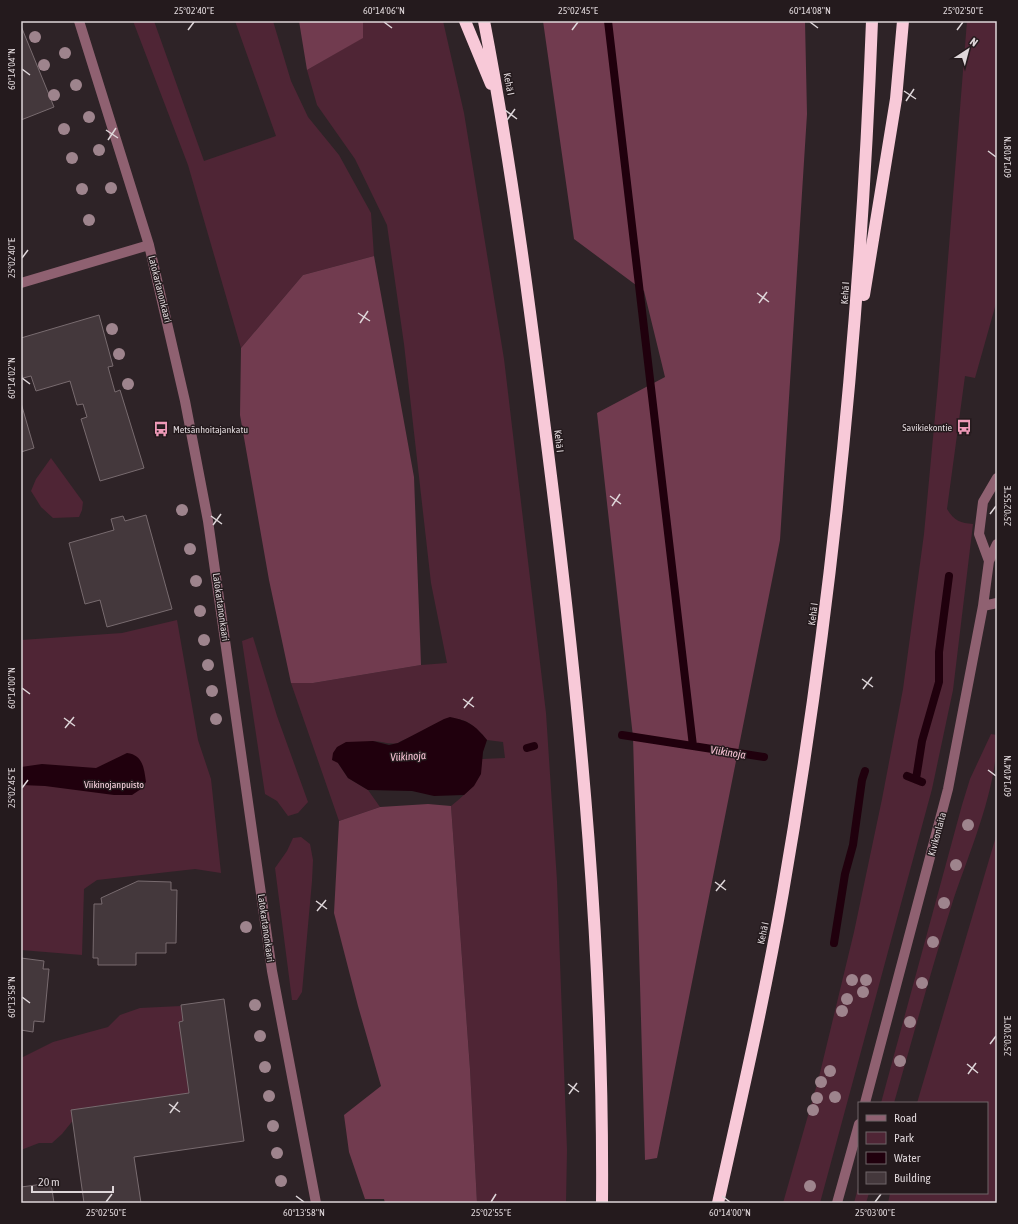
<svg xmlns="http://www.w3.org/2000/svg" width="1018" height="1224" font-family="'Asap Condensed',sans-serif">
<style>
.green{fill:#4f2535}
.forest{fill:#713b4f}
.water{fill:#20000d}
.lines{fill:none;stroke-linecap:round;stroke-linejoin:round}
.stream{stroke:#20000d;stroke-width:8}
.building{fill:#44383c;stroke:#786b6f}
.minor{stroke:#8f6171;stroke-width:10}
.highway{stroke:#f8c9d8;stroke-width:12}
.tree{fill:#9e848d}
.ticks{fill:none;stroke:#ded6d9;stroke-width:1.5}
.labels{text-anchor:middle;dominant-baseline:central;stroke-width:3;stroke-linejoin:round;paint-order:stroke}
.street-label{font-size:10px;fill:#ded6d9;stroke:#241a1d}
.poi-label{font-size:10px;fill:#ded6d9;stroke:#241a1d;text-anchor:end}
.park-label{font-size:10px;fill:#fad4e0;stroke:#241a1d}
.water-label{font-size:11px;font-style:italic;fill:#fbc5d7;stroke:#241a1d}
.neatline{fill:none;stroke:#ded6d9;stroke-width:1.5}
.ticks-label{font-size:10px;text-anchor:middle;fill:#ded6d9}
</style>
<rect width="100%" height="100%" fill="#2e2327"/>
<path class="green" d="M 133,21 L 154,21 L 204,161 L 276,136 L 235,21 L 273,21 L 291,81 L 308,117 L 339,155 L 371,213 L 374,256 L 303,275 L 241,348 L 188,165 Z
M 363,21 L 443,21 L 464,113 L 504,359 L 546,713 L 557,881 L 567,1150 L 566,1203 L 477,1203 L 470,1069 L 451,806 C 469,791 480,783 482,759 L 505,758 L 503,742 L 487,740 C 464,712 450,714 421,732 C 414,737 405,738 398,743 C 389,745 382,741 373,741 C 361,741 347,757 338,763 L 348,778 L 368,790 L 380,807 L 339,821 L 291,683 L 313,683 L 421,665 L 447,663 L 431,583 L 404,344 L 387,225 L 355,159 L 317,105 L 307,70 L 362,38 Z
M 967,21 L 997,21 L 997,300 L 975,378 L 965,376 L 947,509 C 954,521 961,523 973,524 L 953,690 L 932,789 L 820,1203 L 783,1203 L 819,1077 L 854,932 L 882,799 L 903,689 L 924,534 L 938,384 Z
M 51,458 L 83,502 L 82,510 L 79,517 L 53,518 L 41,507 L 31,491 L 36,479 Z
M 177,620 L 198,740 L 211,779 L 221,873 L 195,869 L 97,880 L 84,889 L 82,955 L 21,950 L 21,640 L 122,633 Z
M 253,637 L 277,716 L 308,802 L 298,813 L 288,816 L 277,801 L 265,794 L 242,641 Z
M 991,734 L 997,735 C 997,791 969,852 952,904 C 931,970 913,1037 894,1103 L 881,1103 L 962,805 L 970,779 Z
M 997,833 L 997,1203 L 888,1203 L 890,1193 L 987,1193 L 987,1103 L 917,1103 Z
M 301,837 L 310,844 L 313,860 L 312,881 L 302,992 L 297,1000 L 292,1000 L 275,868 L 287,851 L 293,838 Z
M 181,1006 L 183,1021 L 179,1022 L 189,1093 L 83,1108 L 62,1134 L 52,1143 L 39,1143 L 21,1150 L 21,1058 L 53,1042 L 108,1027 L 120,1015 L 140,1008 Z
M 859,1184 L 859,1193 L 869,1193 L 866,1203 L 854,1203 Z"/>
<path class="forest" d="M 299,21 L 363,21 L 363,38 L 307,70 Z
M 543,21 L 805,21 L 807,114 L 780,540 L 657,1158 L 645,1160 L 633,737 L 597,413 L 665,377 L 644,291 L 574,239 Z
M 374,256 L 414,477 L 421,665 L 313,683 L 291,683 L 269,580 L 240,415 L 241,348 L 303,275 Z
M 428,804 L 451,806 L 470,1069 L 477,1203 L 385,1203 L 384,1199 L 365,1199 L 349,1152 L 344,1115 L 381,1086 L 358,1006 L 334,913 L 339,821 L 380,807 Z"/>
<path class="water" d="M 450,717 C 469,721 475,725 487,740 L 483,752 L 481,774 L 474,786 L 464,795 L 434,796 L 412,791 L 368,790 L 348,778 L 338,763 L 332,760 L 333,753 L 337,747 L 346,742 L 373,741 L 389,745 L 398,743 L 444,719 Z
M 127,753 C 143,755 144,768 146,782 L 141,789 L 132,795 L 114,795 L 45,786 L 21,785 L 21,767 L 42,764 L 96,768 Z"/>
<g class="lines">
<path class="stream" d="M 608,21 L 693,746
M 622,735 L 764,757
M 527,748 L 534,746
M 907,776 L 922,782
M 916,779 L 922,741 L 939,682 L 939,652 L 949,576
M 834,943 L 845,874 L 853,845 L 862,780 L 865,771"/>
</g>
<path class="building" d="M 21,26 L 54,107 L 21,120 Z
M 99,315 L 113,366 L 108,367 L 115,392 L 120,390 L 144,468 L 100,481 L 81,419 L 87,417 L 83,404 L 77,405 L 70,381 L 36,391 L 31,376 L 23,378 L 21,373 L 21,338 Z
M 21,403 L 34,448 L 21,452 Z
M 146,515 L 172,609 L 107,627 L 100,600 L 85,604 L 69,543 L 114,530 L 111,519 L 123,516 L 125,521 Z
M 138,881 L 171,882 L 171,890 L 177,890 L 176,943 L 166,943 L 166,953 L 136,953 L 136,965 L 98,965 L 98,958 L 93,958 L 94,904 L 102,904 L 101,898 Z
M 21,958 L 44,961 L 43,969 L 49,969 L 44,1022 L 34,1021 L 33,1032 L 21,1030 Z
M 224,999 L 244,1141 L 134,1157 L 141,1203 L 84,1203 L 71,1110 L 189,1093 L 179,1022 L 183,1021 L 181,1005 Z
M 51,1183 L 54,1203 L 21,1203 L 21,1187 Z"/>
<g class="lines">
<path class="minor" d="M 79,21 L 149,245 L 185,401 L 208,521 L 272,971 L 316,1203
M 21,283 L 149,245
M 989,561 L 979,534 L 983,502 L 997,478
M 983,606 L 997,603
M 865,1103 L 948,789 L 983,606 L 989,561 L 997,544
M 837,1203 L 859,1124"/>
<path class="highway" d="M 465,21 L 491,84
M 484,21 C 513,172 532,324 551,476 C 581,717 604,960 602,1203
M 864,295 L 896,99 L 903,21
M 718,1203 C 741,1100 765,996 783,892 C 833,604 861,313 872,21"/>
</g>
<g class="tree">
<circle cx="35" cy="37" r="6"/>
<circle cx="65" cy="53" r="6"/>
<circle cx="44" cy="65" r="6"/>
<circle cx="76" cy="85" r="6"/>
<circle cx="54" cy="95" r="6"/>
<circle cx="89" cy="117" r="6"/>
<circle cx="64" cy="129" r="6"/>
<circle cx="99" cy="150" r="6"/>
<circle cx="72" cy="158" r="6"/>
<circle cx="111" cy="188" r="6"/>
<circle cx="82" cy="189" r="6"/>
<circle cx="89" cy="220" r="6"/>
<circle cx="112" cy="329" r="6"/>
<circle cx="119" cy="354" r="6"/>
<circle cx="128" cy="384" r="6"/>
<circle cx="182" cy="510" r="6"/>
<circle cx="190" cy="549" r="6"/>
<circle cx="196" cy="581" r="6"/>
<circle cx="200" cy="611" r="6"/>
<circle cx="204" cy="640" r="6"/>
<circle cx="208" cy="665" r="6"/>
<circle cx="212" cy="691" r="6"/>
<circle cx="216" cy="719" r="6"/>
<circle cx="968" cy="825" r="6"/>
<circle cx="956" cy="865" r="6"/>
<circle cx="944" cy="903" r="6"/>
<circle cx="246" cy="927" r="6"/>
<circle cx="933" cy="942" r="6"/>
<circle cx="852" cy="980" r="6"/>
<circle cx="866" cy="980" r="6"/>
<circle cx="922" cy="983" r="6"/>
<circle cx="863" cy="992" r="6"/>
<circle cx="847" cy="999" r="6"/>
<circle cx="255" cy="1005" r="6"/>
<circle cx="842" cy="1011" r="6"/>
<circle cx="910" cy="1022" r="6"/>
<circle cx="260" cy="1036" r="6"/>
<circle cx="900" cy="1061" r="6"/>
<circle cx="265" cy="1067" r="6"/>
<circle cx="830" cy="1071" r="6"/>
<circle cx="821" cy="1082" r="6"/>
<circle cx="269" cy="1096" r="6"/>
<circle cx="835" cy="1097" r="6"/>
<circle cx="817" cy="1098" r="6"/>
<circle cx="813" cy="1110" r="6"/>
<circle cx="273" cy="1126" r="6"/>
<circle cx="277" cy="1153" r="6"/>
<circle cx="281" cy="1181" r="6"/>
<circle cx="810" cy="1186" r="6"/>
</g>
<path class="ticks" d="M 384,22 L 392,28M 810,22 L 818,28M 188,30 L 194,22M 572,30 L 578,22M 957,30 L 963,22M 22,69 L 30,75M 904,91 L 916,99M 906,101 L 914,89M 505,110 L 517,119M 507,120 L 515,109M 106,130 L 118,138M 108,140 L 116,128M 988,151 L 996,157M 22,258 L 28,250M 757,293 L 769,302M 759,303 L 767,292M 358,313 L 370,321M 360,323 L 368,311M 22,378 L 30,384M 610,496 L 621,504M 612,506 L 620,494M 990,514 L 996,506M 211,516 L 222,524M 213,525 L 221,514M 862,679 L 873,687M 22,688 L 30,694M 863,689 L 872,677M 463,699 L 474,707M 464,708 L 473,697M 64,718 L 75,726M 65,728 L 74,717M 988,770 L 996,776M 22,788 L 28,780M 715,882 L 726,890M 716,891 L 725,880M 316,901 L 327,909M 317,911 L 326,900M 22,997 L 30,1003M 990,1044 L 996,1036M 967,1064 L 978,1073M 968,1074 L 976,1063M 568,1084 L 579,1092M 569,1094 L 577,1083M 169,1104 L 180,1112M 170,1113 L 178,1102M 296,1196 L 304,1202M 722,1196 L 730,1202M 106,1202 L 112,1194M 491,1202 L 496,1194M 875,1202 L 881,1194"/>
<defs>
<g id="bus-bare" transform="scale(1.2)"><path d="M-5-6H5V4H4V6H2V4H-2V6H-4V4H-5ZM-3.5-4V0h7V-4ZM-3.5 1.2v1.5H-2V1.2ZM2 1.2v1.5H3.5V1.2Z" fill="#ef9ab8" stroke="#241a1d" stroke-width="2.5" paint-order="stroke"/></g>
</defs>
<g fill-rule="evenodd">
<use href="#bus-bare" x="964" y="427"/>
<use href="#bus-bare" x="161" y="429"/>
</g>
<g class="labels">
<g class="street-label">
<text transform="translate(509 84) rotate(79)">Kehä I</text>
<text transform="translate(160 289) rotate(76)">Latokartanonkaari</text>
<text transform="translate(845 293) rotate(-86)">Kehä I</text>
<text transform="translate(559 441) rotate(83)">Kehä I</text>
<text transform="translate(221 607) rotate(82)">Latokartanonkaari</text>
<text transform="translate(813 614) rotate(-83)">Kehä I</text>
<text transform="translate(937 834) rotate(-75)">Kivikonlaita</text>
<text transform="translate(266 928) rotate(82)">Latokartanonkaari</text>
<text transform="translate(763 933) rotate(-78)">Kehä I</text>
</g>
<g class="poi-label">
<text x="952" y="427">Savikiekontie</text>
<text x="173" y="429" text-anchor="start">Metsänhoitajankatu</text>
</g>
<g class="park-label">
<text x="114" y="784">Viikinojanpuisto</text>
</g>
<g class="water-label">
<text transform="translate(728 752) rotate(9)">Viikinoja</text>
<text transform="translate(408 756) rotate(-3)">Viikinoja</text>
</g>
</g>
<rect width="1018" height="1224" fill="none" stroke="#241a1d" stroke-width="44"/>
<rect x="858" y="1102" width="130" height="92" fill="#241a1d" stroke="#6e6568"/>
<rect x="866" y="1115" width="20" height="6" fill="#8f6171" stroke="#6e6568"/>
<text x="894" y="1122" font-size="12" fill="#ded6d9">Road</text>
<rect x="866" y="1132" width="20" height="12" fill="#4f2535" stroke="#6e6568"/>
<text x="894" y="1142" font-size="12" fill="#ded6d9">Park</text>
<rect x="866" y="1152" width="20" height="12" fill="#20000d" stroke="#6e6568"/>
<text x="894" y="1162" font-size="12" fill="#ded6d9">Water</text>
<rect x="866" y="1172" width="20" height="12" fill="#44383c" stroke="#6e6568"/>
<text x="894" y="1182" font-size="12" fill="#ded6d9">Building</text>
<g transform="translate(968 50) rotate(36)" stroke="#241a1d" stroke-width="3" paint-order="stroke">
<path d="M0-3L7 15L0 10L-7 15Z" fill="#ded6d9"/>
<text y="-6" font-size="11" font-weight="bold" text-anchor="middle" fill="#ded6d9">N</text>
</g>
<path d="M32 1186v6h81v-6" fill="none" stroke="#ded6d9" stroke-width="2"/>
<text x="38" y="1186" font-size="12" fill="#ded6d9" stroke="#241a1d" stroke-width="3" paint-order="stroke">20 m</text>
<rect x="22" y="22" width="974" height="1180" class="neatline"/>
<g class="ticks-label">
<text x="194" y="14">25°02'40"E</text>
<text x="384" y="14">60°14'06"N</text>
<text x="578" y="14">25°02'45"E</text>
<text x="810" y="14">60°14'08"N</text>
<text x="963" y="14">25°02'50"E</text>
<text transform="translate(11 69) rotate(-90)" y="4">60°14'04"N</text>
<text transform="translate(1007 157) rotate(-90)" y="4">60°14'08"N</text>
<text transform="translate(11 258) rotate(-90)" y="4">25°02'40"E</text>
<text transform="translate(11 378) rotate(-90)" y="4">60°14'02"N</text>
<text transform="translate(1007 506) rotate(-90)" y="4">25°02'55"E</text>
<text transform="translate(11 688) rotate(-90)" y="4">60°14'00"N</text>
<text transform="translate(1007 776) rotate(-90)" y="4">60°14'04"N</text>
<text transform="translate(11 788) rotate(-90)" y="4">25°02'45"E</text>
<text transform="translate(11 997) rotate(-90)" y="4">60°13'58"N</text>
<text transform="translate(1007 1036) rotate(-90)" y="4">25°03'00"E</text>
<text x="106" y="1216">25°02'50"E</text>
<text x="304" y="1216">60°13'58"N</text>
<text x="491" y="1216">25°02'55"E</text>
<text x="730" y="1216">60°14'00"N</text>
<text x="875" y="1216">25°03'00"E</text>
</g>
</svg>
